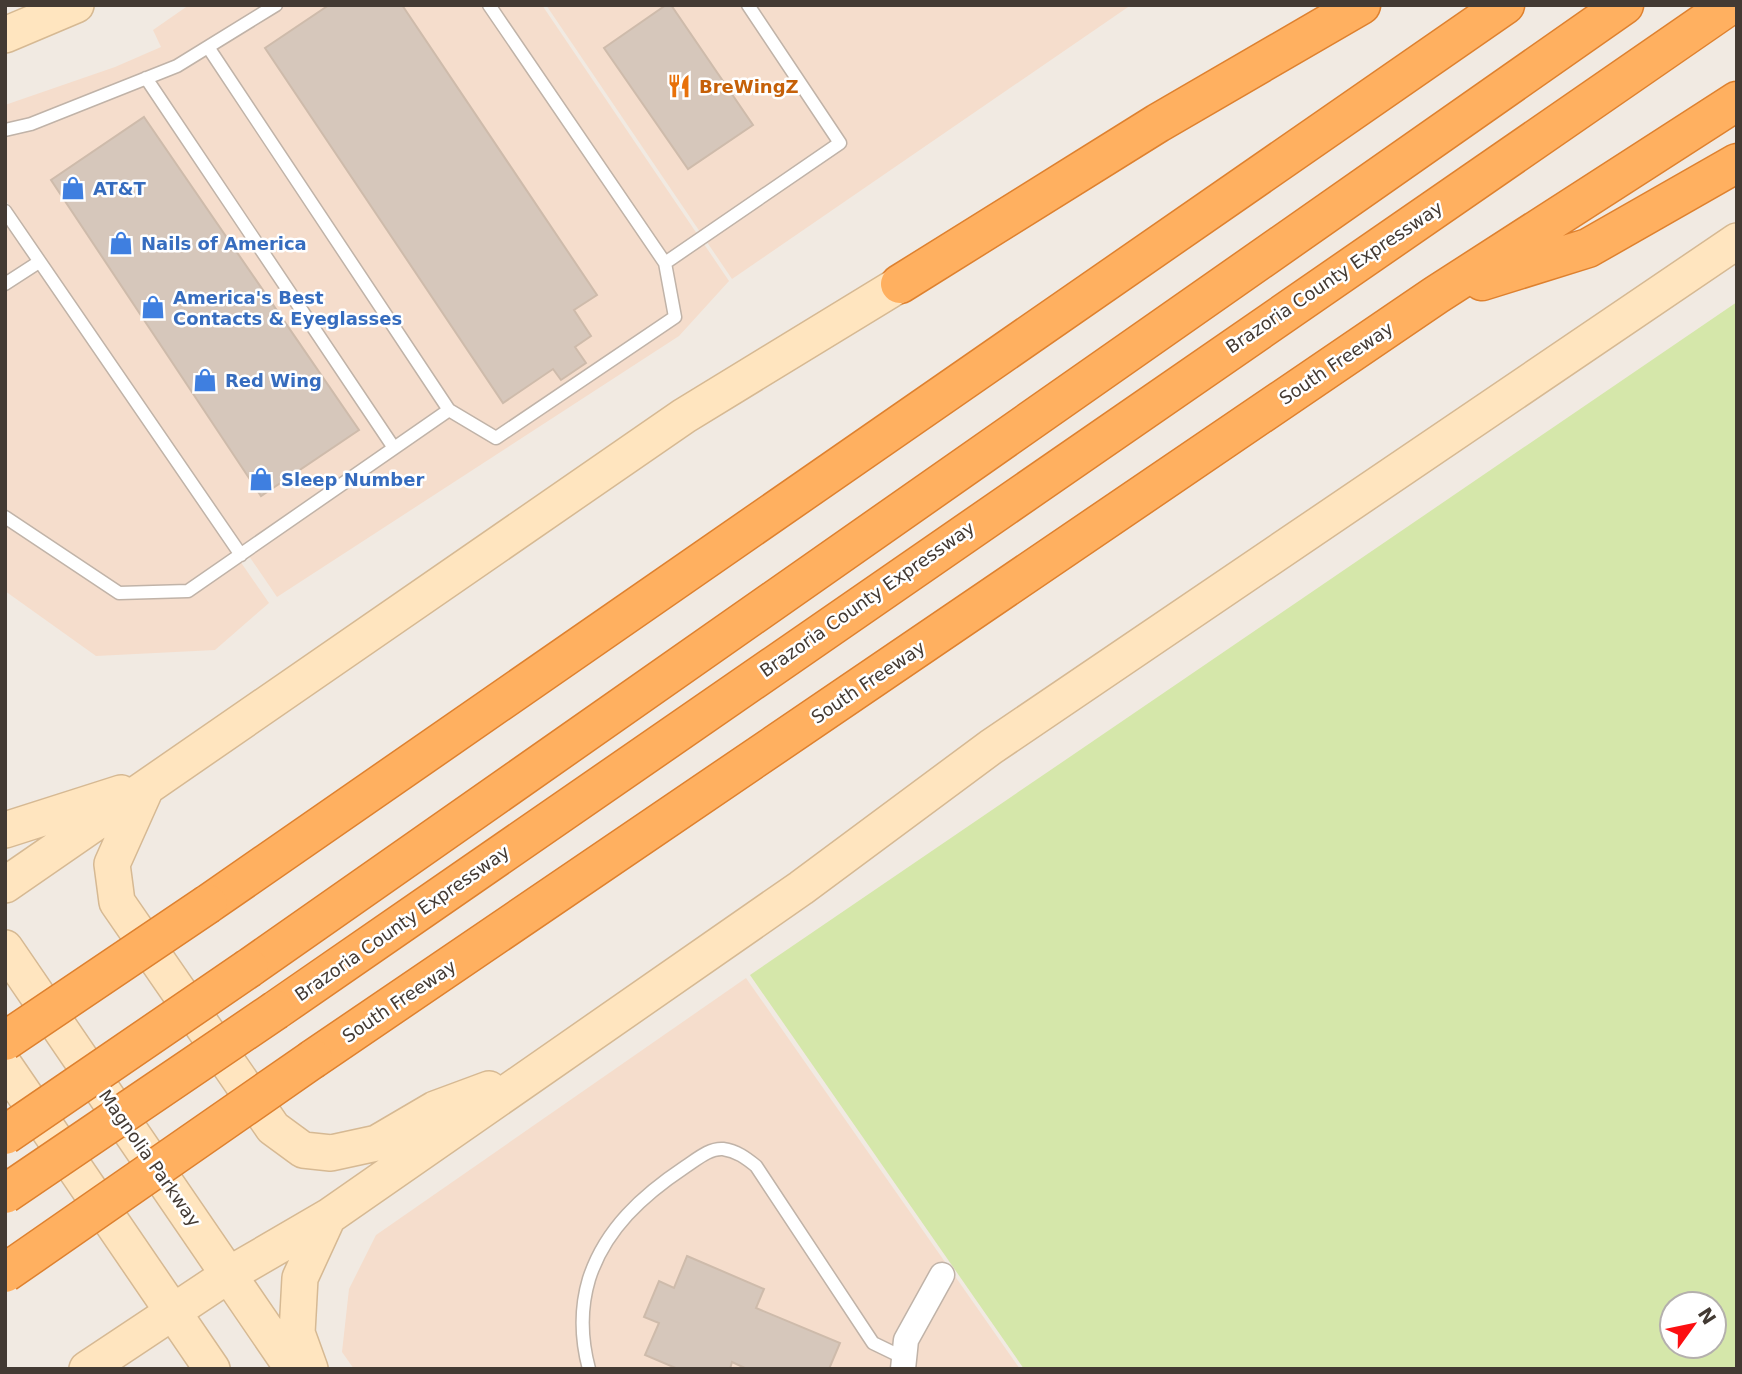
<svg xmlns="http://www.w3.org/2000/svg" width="1742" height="1374" font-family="'DejaVu Sans',sans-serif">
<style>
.commercial{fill:#f5ddcc}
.green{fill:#d5e7aa;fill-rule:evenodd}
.building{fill:#d6c7bb;stroke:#cebbab;stroke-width:2}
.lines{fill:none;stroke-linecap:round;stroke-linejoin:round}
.lane-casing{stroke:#c0b3a8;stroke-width:15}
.street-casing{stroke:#c0b3a8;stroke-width:27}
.secondary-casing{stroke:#d6b993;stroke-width:38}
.highway-casing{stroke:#de812f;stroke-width:41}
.lane{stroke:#fff;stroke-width:12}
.street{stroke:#fff;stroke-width:24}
.secondary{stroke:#ffe5bf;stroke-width:35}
.highway{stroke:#ffb060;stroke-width:38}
.highway-bridge-casing{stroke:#de812f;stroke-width:41;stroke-linecap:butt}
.highway-bridge{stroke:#ffb060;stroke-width:38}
.labels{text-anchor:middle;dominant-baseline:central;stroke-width:5;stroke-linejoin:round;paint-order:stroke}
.food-label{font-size:18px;font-weight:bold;fill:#c56008;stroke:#fff;text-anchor:start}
.shop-label{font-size:18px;font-weight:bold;fill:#366cbe;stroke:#fff;text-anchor:start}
.street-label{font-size:18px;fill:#433a33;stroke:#fff}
</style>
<rect width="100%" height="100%" fill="#f1eae2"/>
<path class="commercial" d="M 189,5 L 542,5 L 729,281 L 679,336 L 277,597 L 5,199 L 5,105 L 115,67 L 161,47 L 153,30 Z
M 546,5 L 1131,5 L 732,279 Z
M 5,220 L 269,603 L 215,650 L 96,656 L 5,591 Z
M 746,978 L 1020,1369 L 354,1369 L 342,1352 L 349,1289 L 376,1235 Z"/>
<path class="green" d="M 1737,302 L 1737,1369 L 1024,1369 L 750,975 ZM 1672,1304 L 1714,1304 L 1714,1346 L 1672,1346 Z"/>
<path class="building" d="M 329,5 L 402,5 L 597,295 L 574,310 L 591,336 L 575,347 L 586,363 L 561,380 L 553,369 L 503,403 L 265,48 Z
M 666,5 L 671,5 L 753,125 L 688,169 L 604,48 Z
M 144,117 L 359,430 L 261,496 L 51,180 Z
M 687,1256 L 764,1289 L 756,1308 L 840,1343 L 829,1369 L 747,1369 L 732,1362 L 730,1369 L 678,1369 L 645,1355 L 659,1323 L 644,1317 L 659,1281 L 674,1288 Z"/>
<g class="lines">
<g class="lane-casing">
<path id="lane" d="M 489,5 L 665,263
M 208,47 L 449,410
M 146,78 L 394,448
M 5,130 L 31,124 L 177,66 L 276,5
M 5,211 L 241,555
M 5,284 L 39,262
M 5,517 L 119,593 L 188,591 L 449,410 L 496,438 L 675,317 L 665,263 L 840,143 L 748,5
M 589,1369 C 581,1339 580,1309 589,1279 C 605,1229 643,1195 685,1167 C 696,1160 709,1148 723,1149 C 737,1151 746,1158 756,1166 L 873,1343 L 904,1358"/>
</g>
<g class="street-casing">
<path id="street" d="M 903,1369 L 906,1340 L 942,1275"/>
</g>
<g class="secondary-casing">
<path id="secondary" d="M 5,35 L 76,5
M 146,788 L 112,864 L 117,902 L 273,1128 L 303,1150 L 331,1153 L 377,1143 L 435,1109 L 489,1089
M 5,830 L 121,793
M 5,885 L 684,416 L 900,284
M 5,948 L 293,1369
M 5,1066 L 212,1369
M 87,1369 L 230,1274 L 328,1217 L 801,888 L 991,747 L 1737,241
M 310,1369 L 297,1333 L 300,1278 L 328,1217"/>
</g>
<g class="highway-casing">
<path id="highway" d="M 1482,281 L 1588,248 L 1737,163
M 900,284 L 1158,123 L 1361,5
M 208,904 L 1505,5
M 249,968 L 1624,5
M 276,1010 L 1730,5
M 313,1059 L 1436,295 L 1737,101"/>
</g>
<use href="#lane" class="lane"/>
<use href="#street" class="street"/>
<use href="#secondary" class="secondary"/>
<use href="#highway" class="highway"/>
<g class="highway-bridge-casing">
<path id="highway-bridge" d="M 5,1041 L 208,904
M 5,1135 L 249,968
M 5,1194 L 276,1010
M 5,1273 L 313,1059"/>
</g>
<use href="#highway-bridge" class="highway-bridge"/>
</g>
<defs>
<g id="restaurant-bare" transform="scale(1.89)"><path d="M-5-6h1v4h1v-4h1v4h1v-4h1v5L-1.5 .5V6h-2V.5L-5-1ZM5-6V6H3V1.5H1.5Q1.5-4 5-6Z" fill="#e8710a" stroke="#fff" stroke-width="2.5" paint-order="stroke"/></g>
<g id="shop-bare" transform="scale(1.89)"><path d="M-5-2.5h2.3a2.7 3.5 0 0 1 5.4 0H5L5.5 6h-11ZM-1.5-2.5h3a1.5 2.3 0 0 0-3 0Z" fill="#3f7fe0" stroke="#fff" stroke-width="2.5" paint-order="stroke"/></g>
</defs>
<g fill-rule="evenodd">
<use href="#restaurant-bare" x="679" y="86"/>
<use href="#shop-bare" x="73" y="188"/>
<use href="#shop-bare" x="121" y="243"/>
<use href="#shop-bare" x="153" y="307"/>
<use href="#shop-bare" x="205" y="380"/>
<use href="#shop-bare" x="261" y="479"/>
</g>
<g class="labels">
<g class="food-label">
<text x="699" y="86">BreWingZ</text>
</g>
<g class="shop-label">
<text x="93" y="188">AT&amp;T</text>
<text x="141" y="243">Nails of America</text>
<text x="173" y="297">America's Best<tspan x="173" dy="21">Contacts &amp; Eyeglasses</tspan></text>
<text x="225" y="380">Red Wing</text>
<text x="281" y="479">Sleep Number</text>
</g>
<g class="street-label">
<text transform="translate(1334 277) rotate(-34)">Brazoria County Expressway</text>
<text transform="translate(1336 363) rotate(-34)">South Freeway</text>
<text transform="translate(867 599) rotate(-35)">Brazoria County Expressway</text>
<text transform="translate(868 682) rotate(-34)">South Freeway</text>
<text transform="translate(402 923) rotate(-35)">Brazoria County Expressway</text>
<text transform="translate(399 1001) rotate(-34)">South Freeway</text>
<text transform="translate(150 1158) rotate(55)">Magnolia Parkway</text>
</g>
</g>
<rect width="1742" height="1374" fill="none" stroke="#433a33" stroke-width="14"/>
<g transform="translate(1693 1325) rotate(57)"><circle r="33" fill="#ffffff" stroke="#b4b0ad" stroke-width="2"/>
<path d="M0-5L12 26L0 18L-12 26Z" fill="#fc0f11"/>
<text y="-10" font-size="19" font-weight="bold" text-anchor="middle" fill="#433a33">N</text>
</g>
</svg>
